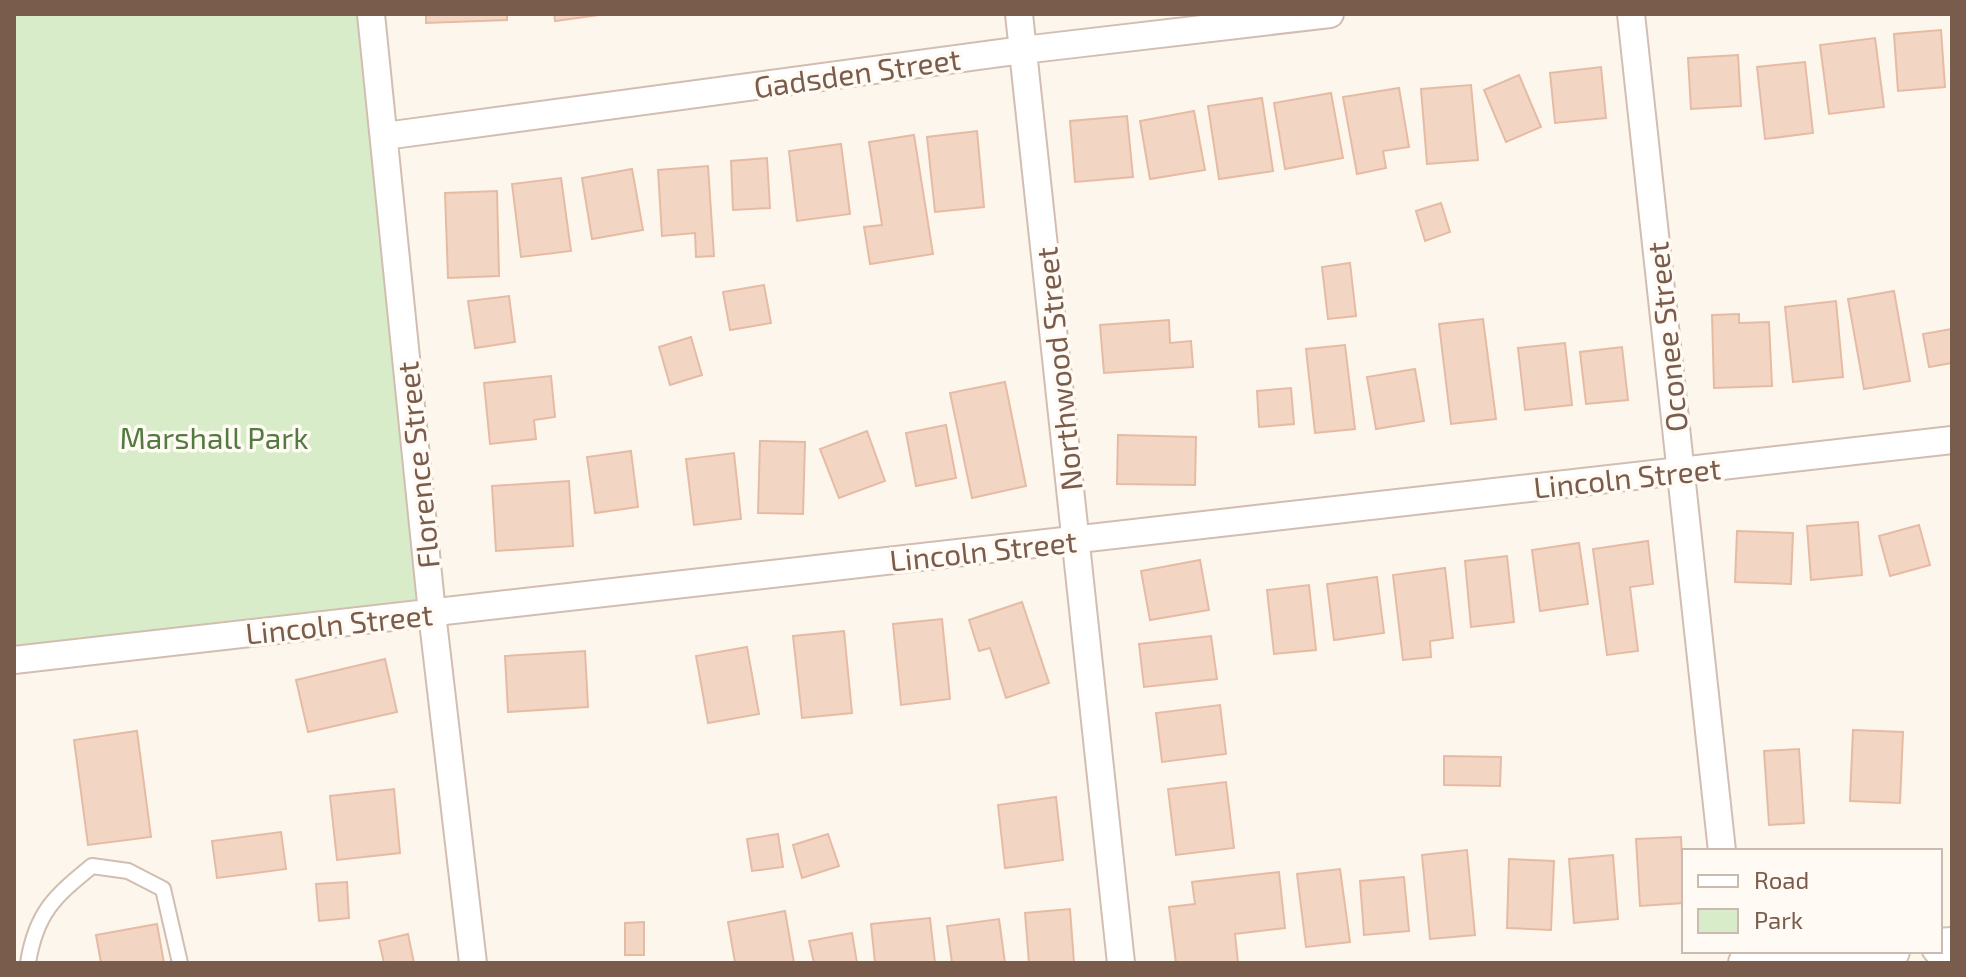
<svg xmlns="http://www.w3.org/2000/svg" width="1966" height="977" font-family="'Exo 2',sans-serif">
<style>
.green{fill:#d8ecc9}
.building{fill:#f3d5c3;stroke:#e6bba3;stroke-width:2}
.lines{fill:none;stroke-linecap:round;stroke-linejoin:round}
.lane-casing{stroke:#d1beb0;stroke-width:18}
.street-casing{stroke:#d1beb0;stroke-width:30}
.secondary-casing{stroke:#d6c0b0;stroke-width:40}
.lane{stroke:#fff;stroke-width:14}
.street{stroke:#fff;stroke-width:26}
.secondary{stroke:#fff;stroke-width:36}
.labels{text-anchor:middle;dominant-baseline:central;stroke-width:7;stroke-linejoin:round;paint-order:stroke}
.street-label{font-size:30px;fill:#7a5c4d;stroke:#fffaf3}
.park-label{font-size:30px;fill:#537a41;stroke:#fffaf3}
</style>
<rect width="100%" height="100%" fill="#fdf6ec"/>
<path class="green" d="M 14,14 L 371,14 L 432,613 L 14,660 Z"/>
<path class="building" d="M 426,14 L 507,14 L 507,20 L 426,23 Z
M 554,14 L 606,14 L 555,21 Z
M 1941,30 L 1945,87 L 1898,91 L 1894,34 Z
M 1875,38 L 1884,107 L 1829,114 L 1820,45 Z
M 1738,55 L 1741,106 L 1691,109 L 1688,58 Z
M 1805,62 L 1813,133 L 1765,139 L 1757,67 Z
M 1601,67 L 1606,118 L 1555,123 L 1550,73 Z
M 1519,75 L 1541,127 L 1506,142 L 1484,90 Z
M 1471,85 L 1478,160 L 1427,164 L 1421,89 Z
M 1399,88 L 1409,147 L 1383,151 L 1386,168 L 1357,174 L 1343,97 Z
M 1331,93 L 1343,158 L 1285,169 L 1274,103 Z
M 1262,98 L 1273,171 L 1219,179 L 1208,106 Z
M 1194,111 L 1205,170 L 1150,179 L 1140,121 Z
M 1127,116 L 1133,177 L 1075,182 L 1070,121 Z
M 977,131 L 984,207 L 935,212 L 927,137 Z
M 914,135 L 933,254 L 870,264 L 864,227 L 882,225 L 869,142 Z
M 841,144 L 850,214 L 797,221 L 789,151 Z
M 767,158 L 770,208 L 733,210 L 731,161 Z
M 708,166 L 714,256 L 696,257 L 695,233 L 662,236 L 658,170 Z
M 632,169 L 643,230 L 592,239 L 582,178 Z
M 561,178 L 571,251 L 521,257 L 512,184 Z
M 497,191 L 499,276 L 448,278 L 445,193 Z
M 1441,203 L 1450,232 L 1425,241 L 1416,211 Z
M 1350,263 L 1356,316 L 1328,319 L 1322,267 Z
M 764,285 L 771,323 L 730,330 L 723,292 Z
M 1894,291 L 1910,381 L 1864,389 L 1848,299 Z
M 509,296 L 515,342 L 475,348 L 468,301 Z
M 1836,301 L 1843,377 L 1793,382 L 1785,307 Z
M 1739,314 L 1739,323 L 1769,322 L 1772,386 L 1714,388 L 1712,315 Z
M 1483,319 L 1496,419 L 1451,424 L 1439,324 Z
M 1169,320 L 1170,343 L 1191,341 L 1193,367 L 1104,373 L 1100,325 Z
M 1952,329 L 1952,363 L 1929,367 L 1923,334 Z
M 691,337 L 702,375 L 670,385 L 659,347 Z
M 1565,343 L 1572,405 L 1525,410 L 1518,348 Z
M 1345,345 L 1355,429 L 1315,433 L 1306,349 Z
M 1622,347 L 1628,400 L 1586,404 L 1580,352 Z
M 1415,369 L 1424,421 L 1376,429 L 1367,377 Z
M 551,376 L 555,417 L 534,420 L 536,439 L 490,444 L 484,383 Z
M 1005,382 L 1026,486 L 972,498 L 950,393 Z
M 1291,388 L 1294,424 L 1259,427 L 1257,391 Z
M 946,425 L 956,478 L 916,486 L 906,433 Z
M 867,431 L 885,481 L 839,498 L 820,449 Z
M 1118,435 L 1196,437 L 1195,485 L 1117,484 Z
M 760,441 L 805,442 L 803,514 L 758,513 Z
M 631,451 L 638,507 L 595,513 L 587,457 Z
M 734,453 L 741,519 L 694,525 L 686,459 Z
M 569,481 L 573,546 L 496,551 L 492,486 Z
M 1858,522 L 1862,575 L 1811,580 L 1807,526 Z
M 1919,525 L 1930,565 L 1890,576 L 1879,536 Z
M 1737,531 L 1793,533 L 1791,584 L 1735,582 Z
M 1648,541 L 1653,584 L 1630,587 L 1638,651 L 1607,655 L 1593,549 Z
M 1579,543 L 1588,604 L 1540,611 L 1532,550 Z
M 1507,556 L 1514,622 L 1471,627 L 1465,561 Z
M 1200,560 L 1209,610 L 1150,620 L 1141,571 Z
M 1445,568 L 1453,638 L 1430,641 L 1431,657 L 1403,660 L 1393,575 Z
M 1377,577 L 1384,633 L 1334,640 L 1327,584 Z
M 1309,585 L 1316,650 L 1274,654 L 1267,590 Z
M 1022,602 L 1049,683 L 1006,698 L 990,648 L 979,651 L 969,620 Z
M 942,619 L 950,699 L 901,705 L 893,624 Z
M 844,631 L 852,713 L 802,718 L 793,636 Z
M 1211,636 L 1217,679 L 1144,687 L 1139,644 Z
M 747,647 L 759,714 L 708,723 L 696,656 Z
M 585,651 L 588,707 L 508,712 L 505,656 Z
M 385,659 L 397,712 L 308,732 L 296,680 Z
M 1220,705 L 1226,754 L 1162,762 L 1156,713 Z
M 1853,730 L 1903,732 L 1900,803 L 1850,801 Z
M 137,731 L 151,837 L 88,845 L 74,740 Z
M 1799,749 L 1804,823 L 1769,825 L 1764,751 Z
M 1444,756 L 1501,757 L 1500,786 L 1444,785 Z
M 1226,782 L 1234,848 L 1176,855 L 1168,789 Z
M 394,789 L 400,853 L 337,860 L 330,796 Z
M 1056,797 L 1063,860 L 1005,868 L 998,805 Z
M 281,832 L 286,869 L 217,878 L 212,841 Z
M 778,834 L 783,867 L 752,871 L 747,839 Z
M 828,834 L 839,866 L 802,878 L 793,845 Z
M 1681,837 L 1684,903 L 1640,906 L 1636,839 Z
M 1467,850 L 1475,935 L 1430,939 L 1422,855 Z
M 1613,855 L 1618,919 L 1574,923 L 1569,859 Z
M 1509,859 L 1554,861 L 1551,930 L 1507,928 Z
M 1340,869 L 1350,942 L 1306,947 L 1297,874 Z
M 1279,872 L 1285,928 L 1235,934 L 1238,963 L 1176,963 L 1169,907 L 1195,904 L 1192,882 Z
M 1404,877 L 1409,931 L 1364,935 L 1360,881 Z
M 347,882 L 349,918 L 319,921 L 316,884 Z
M 1070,909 L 1074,963 L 1029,963 L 1025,913 Z
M 785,911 L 794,963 L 728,963 L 735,962 L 728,922 Z
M 930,918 L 935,963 L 875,963 L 871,924 Z
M 999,919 L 1005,963 L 952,963 L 947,926 Z
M 644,922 L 644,955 L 625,955 L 625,923 Z
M 157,924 L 164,963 L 101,963 L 96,935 Z
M 852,933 L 857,963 L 814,963 L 809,941 Z
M 408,934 L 414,963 L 384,963 L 379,941 Z"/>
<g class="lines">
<g class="lane-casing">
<path id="lane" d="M 28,963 C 36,913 54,897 92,866 L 128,871 L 163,889 L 180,963"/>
</g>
<g class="street-casing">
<path id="street" d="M 371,14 L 432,613 L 473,963
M 1019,14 L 1121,963
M 1631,14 L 1722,851
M 385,136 L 1023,50 L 1330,14
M 14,660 L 1952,440"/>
</g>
<g class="secondary-casing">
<path id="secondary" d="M 1940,947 L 1952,946
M 1747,963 L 1891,951"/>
</g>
<use href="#lane" class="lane"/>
<use href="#street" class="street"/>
<use href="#secondary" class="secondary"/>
</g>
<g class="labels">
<g class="street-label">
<text transform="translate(857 72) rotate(-8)">Gadsden Street</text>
<text transform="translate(1666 337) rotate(-96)">Oconee Street</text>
<text transform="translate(1058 369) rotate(-96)">Northwood Street</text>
<text transform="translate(417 465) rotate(-96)">Florence Street</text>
<text transform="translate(1627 477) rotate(-6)">Lincoln Street</text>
<text transform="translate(983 550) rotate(-6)">Lincoln Street</text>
<text transform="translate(339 623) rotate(-6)">Lincoln Street</text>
</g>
<g class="park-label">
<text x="214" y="437">Marshall Park</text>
</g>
</g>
<rect width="1966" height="977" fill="none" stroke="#7a5c4d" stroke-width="32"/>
<rect x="1682" y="849" width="260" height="104" fill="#fffaf3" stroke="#cabbb1" stroke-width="2"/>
<rect x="1698" y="875" width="40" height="12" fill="#ffffff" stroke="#cabbb1" stroke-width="2"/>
<text x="1754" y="889" font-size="24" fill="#7a5c4d">Road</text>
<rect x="1698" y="909" width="40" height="24" fill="#d8ecc9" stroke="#cabbb1" stroke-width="2"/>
<text x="1754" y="929" font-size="24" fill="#7a5c4d">Park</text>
</svg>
